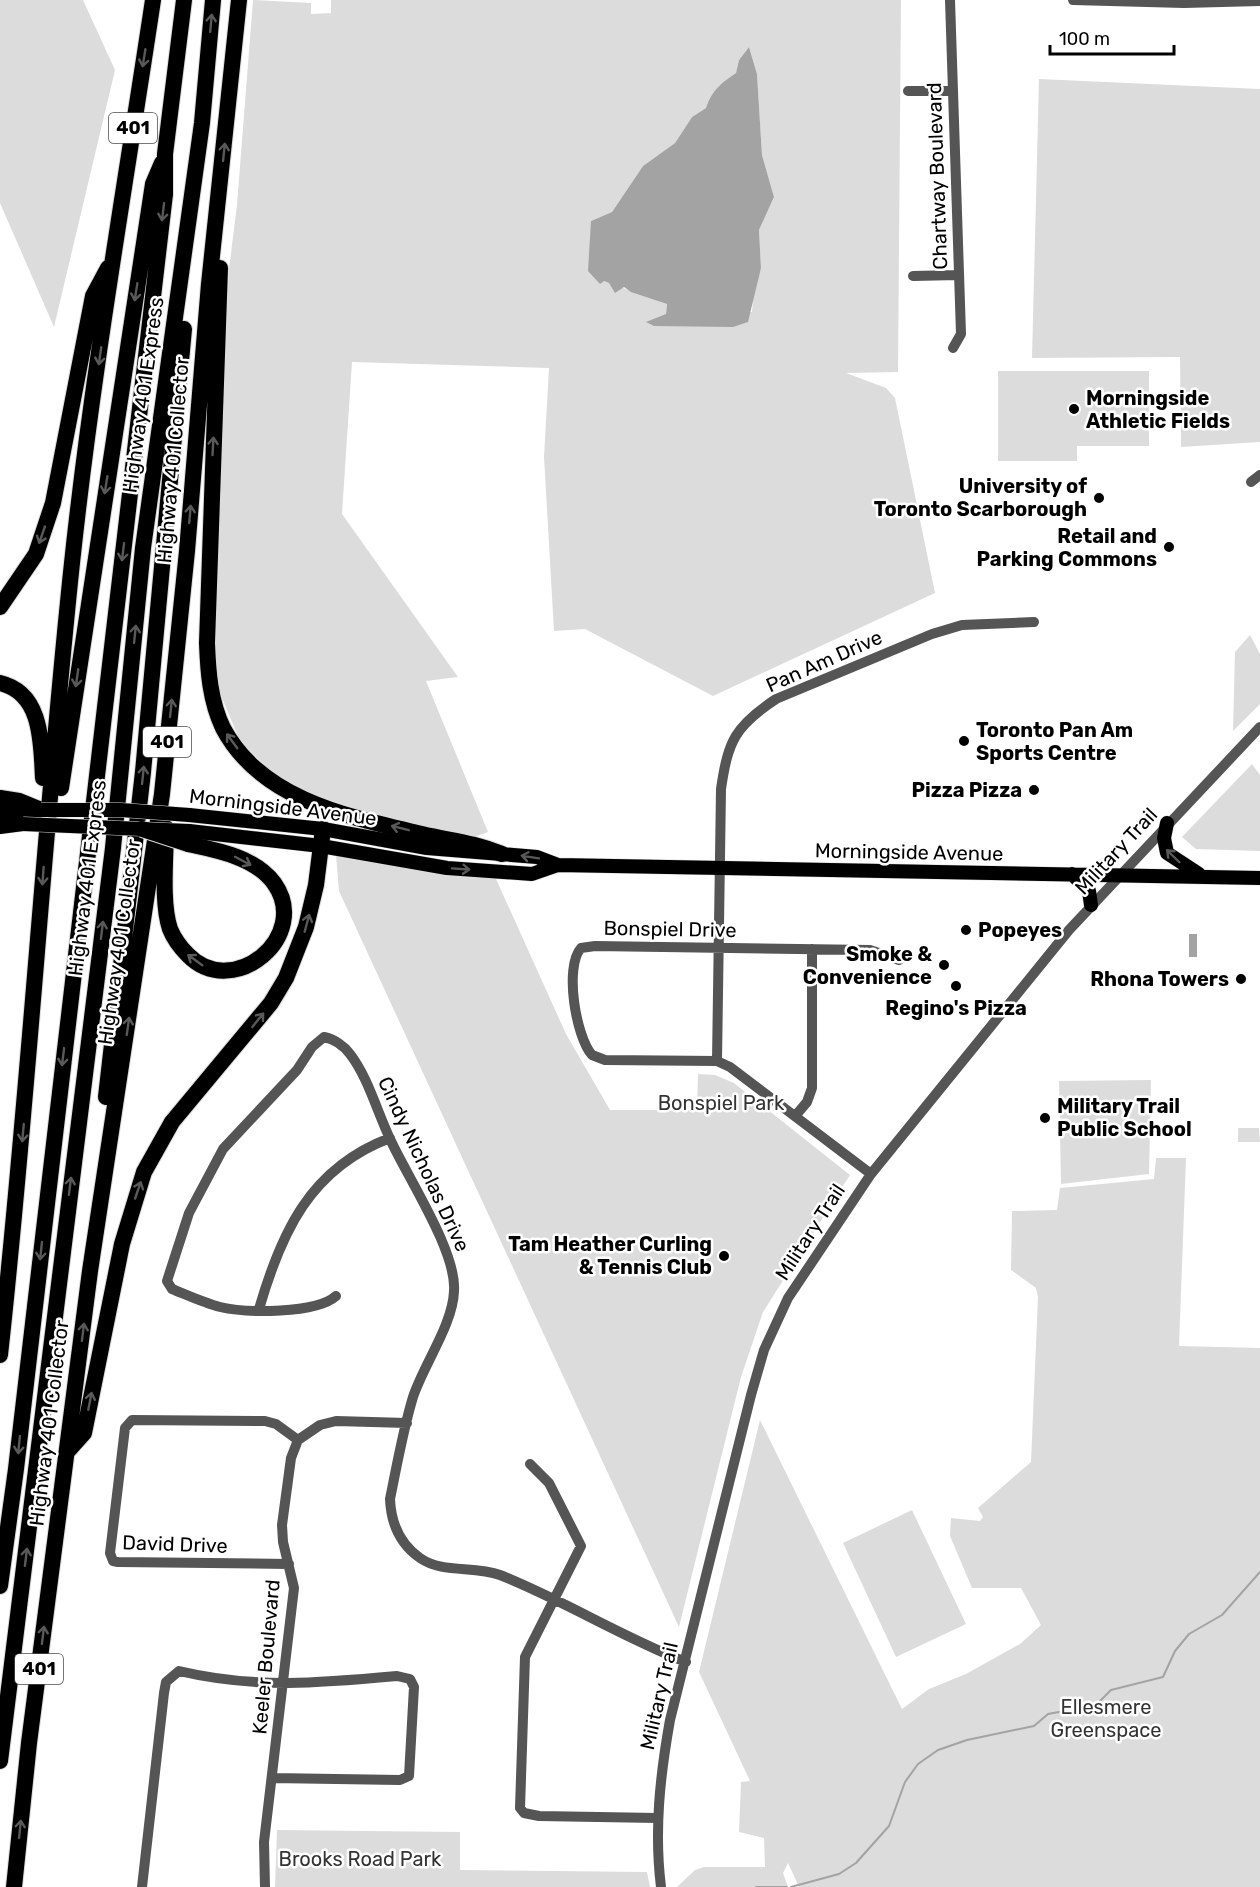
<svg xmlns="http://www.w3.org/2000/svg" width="1260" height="1887" font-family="Rubik,sans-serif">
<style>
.green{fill:#dcdcdc;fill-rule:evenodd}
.water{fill:#a3a3a3}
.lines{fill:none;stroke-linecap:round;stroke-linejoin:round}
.stream{stroke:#a3a3a3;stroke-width:2}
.major-casing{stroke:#dbdbdb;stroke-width:15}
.highway-casing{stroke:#dbdbdb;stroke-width:18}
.minor{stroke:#555;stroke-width:10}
.major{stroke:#000;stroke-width:14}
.highway{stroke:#000;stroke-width:16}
.major-bridge-casing{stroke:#dbdbdb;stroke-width:15;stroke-linecap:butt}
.highway-bridge-casing{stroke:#dbdbdb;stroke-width:18;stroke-linecap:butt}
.major-bridge{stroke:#000;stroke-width:14}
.highway-bridge{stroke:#000;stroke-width:16}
.oneway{stroke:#595959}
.poi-dot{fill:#000;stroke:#fff;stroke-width:2}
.labels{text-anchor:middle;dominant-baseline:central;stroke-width:5;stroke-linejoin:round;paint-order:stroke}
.shield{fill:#fff;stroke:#4c4c4c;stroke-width:1.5}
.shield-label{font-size:18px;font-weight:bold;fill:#000}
.street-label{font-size:20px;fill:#000;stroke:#fff}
.poi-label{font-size:20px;font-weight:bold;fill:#000;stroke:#fff;text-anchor:end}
.park-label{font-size:20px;fill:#333;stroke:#fff}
</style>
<rect width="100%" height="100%" fill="#fff"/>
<path class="green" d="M 0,0 L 83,0 L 115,70 L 54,327 L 0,203 Z
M 253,0 L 311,3 L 311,14 L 331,13 L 331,0 L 901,0 L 898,372 L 846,373 L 886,388 L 895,398 L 935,593 L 713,696 L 585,629 L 554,631 L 544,457 L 549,368 L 352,362 L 342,514 L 458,677 L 426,681 L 488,832 L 468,839 L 424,829 L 334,803 L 282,782 L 240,741 L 217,686 L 213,645 L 219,457 L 229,269 L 237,205 ZM 749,47 L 757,74 L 762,155 L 774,197 L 759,230 L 761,268 L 754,287 L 752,312 L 666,314 L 667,304 L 604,281 L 591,239 L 591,221 L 612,212 L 643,166 L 675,143 L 692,117 L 706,108 C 711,91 722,82 736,73 L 739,60 Z
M 1039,79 L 1260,89 L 1260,442 L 1181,447 L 1180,357 L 1032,358 Z
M 998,371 L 1149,371 L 1149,446 L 1077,446 L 1077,461 L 998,461 Z
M 1250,635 L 1260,654 L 1260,704 L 1233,731 L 1235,652 Z
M 1252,764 L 1260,775 L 1260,851 L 1196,849 L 1182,837 Z
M 336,855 L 496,879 L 566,1034 L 610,1110 L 697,1110 L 698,1074 L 715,1075 L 734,1083 L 850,1175 L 763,1312 L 741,1377 L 679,1627 L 339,891 Z
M 1151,1080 L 1149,1174 L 1061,1184 L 1059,1081 Z
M 1238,1128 L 1259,1128 L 1260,1142 L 1238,1142 Z
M 1156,1158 L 1186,1158 L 1179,1346 L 1260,1348 L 1260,1887 L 799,1887 L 788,1863 L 783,1873 L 788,1887 L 677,1887 L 695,1870 L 704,1867 L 765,1867 L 764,1838 L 739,1832 L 741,1782 L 750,1781 L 699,1672 L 760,1420 L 902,1709 L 929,1689 L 966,1674 L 1020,1644 L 1041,1625 L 1021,1588 L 972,1588 L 950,1536 L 951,1518 L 980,1521 L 983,1517 L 978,1508 L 1031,1462 L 1038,1297 L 1036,1288 L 1011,1270 L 1012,1211 L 1057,1210 L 1060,1188 L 1154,1179 Z
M 912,1510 L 966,1624 L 896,1657 L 843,1543 Z
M 277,1830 L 460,1832 L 460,1870 L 647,1872 L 650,1887 L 275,1887 Z"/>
<path class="water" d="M 749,47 L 757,74 L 762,155 L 774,197 L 759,230 L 761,268 L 748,322 L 733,327 L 654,326 L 646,322 L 666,314 L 667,304 L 631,292 L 624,287 L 615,293 L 609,283 L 604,281 L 600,284 L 588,271 L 591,221 L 612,212 L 643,166 L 675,143 L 692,117 L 706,108 C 711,91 722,82 736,73 L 739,60 Z
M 1189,934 L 1197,934 L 1197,957 L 1189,957 Z"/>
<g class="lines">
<path class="stream" d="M 756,1887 L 787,1887
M 791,1887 L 839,1874 L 856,1863 L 889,1826 L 905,1782 L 918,1764 L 938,1750 L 967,1740 L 1034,1726 L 1048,1714 L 1096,1705 L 1111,1690 L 1163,1677 L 1175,1651 L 1189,1634 L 1222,1615 L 1260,1572"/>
<g class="major-casing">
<path id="major" d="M 0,813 L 41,810
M 189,815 L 323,829 L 427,848 L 537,857 L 558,865
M 1167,823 L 1164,838 L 1167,853 L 1199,874
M 0,827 L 23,824
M 189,831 L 321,846 L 447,868 L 532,874 L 558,865 L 1260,878
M 1072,874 L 1089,891 L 1091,905"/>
</g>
<g class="highway-casing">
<path id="highway" d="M 220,268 L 207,643 C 208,671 210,701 223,728 C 261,800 349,817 422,834 C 452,841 472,842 502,854
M 0,607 L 36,554 L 53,503 L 93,296 L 108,268
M 0,683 C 43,693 41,744 43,778
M 61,788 L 153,184 L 162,163
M 0,798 L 19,801 L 41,810
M 166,828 C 166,857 161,902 170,929 C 174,939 181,948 188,955 C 233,1001 312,936 274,883 C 255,857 216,850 188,844
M 106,1097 L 143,772 L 184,329
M 0,1355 C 29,1091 44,827 72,563 C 92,375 125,187 153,0
M 67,1452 L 84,1433 L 122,1244 L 144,1172 L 172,1122 L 271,1003 L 286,978 L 306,927 L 316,885 L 323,829
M 0,1586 L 16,1469 L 165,194 L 165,154 L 184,0
M 0,1761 L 113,848 L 143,548 L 202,123 L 213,0
M 14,1887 L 29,1743 L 90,1271 L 162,794 L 187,551 L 209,284 L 239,0"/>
</g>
<path class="minor" d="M 950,0 L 961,334 L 953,348
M 1073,0 L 1184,3 L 1260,1
M 908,91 L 952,91
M 913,276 L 958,275
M 1251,482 L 1260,475
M 717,1061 L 721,789 C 728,741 735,726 776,699 L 932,634 L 962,625 L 1034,622
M 796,1115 L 807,1102 L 812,1088 L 812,949
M 871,1174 L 730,1067 L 717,1061 L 605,1060 L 592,1055 C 576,1037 564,967 581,948 L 595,946 L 870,950 L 899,960
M 336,1296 C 316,1314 246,1313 220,1307 C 204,1303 187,1295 172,1289 L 167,1281 L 189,1213 L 223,1149 L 297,1070 L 312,1047 L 324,1037 C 334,1039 344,1046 350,1054 C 369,1079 377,1112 391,1141 C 408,1178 457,1252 454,1291 C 453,1324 424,1364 413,1397 C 403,1430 397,1465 390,1499 C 391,1523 400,1544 420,1558 C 443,1574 474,1565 500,1575 C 563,1600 622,1637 686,1662
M 259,1309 C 281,1233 310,1168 390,1138
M 530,1464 L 549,1483 L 581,1546 L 525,1657 L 520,1808 L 524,1813 L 539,1816 L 657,1818
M 289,1564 L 118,1562 L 113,1561 L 110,1553 L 125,1428 L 132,1420 L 265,1421 L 276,1424 L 298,1440
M 142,1887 L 164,1693 L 166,1682 L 179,1671 C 255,1689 321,1683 397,1676 L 410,1679 L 414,1687 L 409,1776 L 400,1780 L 272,1778
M 265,1887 L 264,1842 L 294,1588 L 283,1542 L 282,1525 L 291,1458 L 298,1440 L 320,1425 L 336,1421 L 407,1423
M 661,1887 C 654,1831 660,1776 670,1720 L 751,1395 L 764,1350 L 788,1298 L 871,1174 L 1069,930 L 1260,727"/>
<use href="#major" class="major"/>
<use href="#highway" class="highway"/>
<g class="major-bridge-casing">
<path id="major-bridge" d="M 41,810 L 121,810 L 189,815
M 23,824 L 189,831"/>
</g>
<g class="highway-bridge-casing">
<path id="highway-bridge" d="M 142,829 L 188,844"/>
</g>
<use href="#major-bridge" class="major-bridge"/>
<use href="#highway-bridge" class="highway-bridge"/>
</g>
<defs><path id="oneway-shaft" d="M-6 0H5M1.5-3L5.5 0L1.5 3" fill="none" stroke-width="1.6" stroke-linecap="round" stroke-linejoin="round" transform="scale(1.5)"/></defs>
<g class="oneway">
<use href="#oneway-shaft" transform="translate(211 23) rotate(-85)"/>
<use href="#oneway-shaft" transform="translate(144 58) rotate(99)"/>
<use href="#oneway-shaft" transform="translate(224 152) rotate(-84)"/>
<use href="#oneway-shaft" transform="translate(163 212) rotate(97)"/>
<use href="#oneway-shaft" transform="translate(136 292) rotate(99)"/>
<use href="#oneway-shaft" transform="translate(100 356) rotate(98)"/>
<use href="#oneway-shaft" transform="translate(213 446) rotate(-87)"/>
<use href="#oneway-shaft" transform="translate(106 485) rotate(99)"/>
<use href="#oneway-shaft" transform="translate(190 514) rotate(-85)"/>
<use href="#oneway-shaft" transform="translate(42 535) rotate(109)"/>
<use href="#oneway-shaft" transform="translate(123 552) rotate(97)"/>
<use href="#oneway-shaft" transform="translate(135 634) rotate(-84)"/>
<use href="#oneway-shaft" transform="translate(77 678) rotate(98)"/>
<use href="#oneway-shaft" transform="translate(171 708) rotate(-84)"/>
<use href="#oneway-shaft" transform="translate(232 741) rotate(-126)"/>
<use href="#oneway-shaft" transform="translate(143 775) rotate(-84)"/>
<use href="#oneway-shaft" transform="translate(400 828) rotate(-166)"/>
<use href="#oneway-shaft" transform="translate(1173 856) rotate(-136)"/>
<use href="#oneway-shaft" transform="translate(530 857) rotate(-171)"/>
<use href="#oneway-shaft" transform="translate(243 861) rotate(28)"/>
<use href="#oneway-shaft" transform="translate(461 869) rotate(4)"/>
<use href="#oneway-shaft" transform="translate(43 876) rotate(94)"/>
<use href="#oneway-shaft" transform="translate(307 923) rotate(-75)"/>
<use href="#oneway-shaft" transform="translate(102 930) rotate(-83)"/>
<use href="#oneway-shaft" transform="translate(195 960) rotate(-144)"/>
<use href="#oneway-shaft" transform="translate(258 1020) rotate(-51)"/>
<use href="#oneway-shaft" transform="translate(128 1026) rotate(-82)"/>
<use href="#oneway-shaft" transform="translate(63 1057) rotate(97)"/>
<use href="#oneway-shaft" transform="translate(23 1133) rotate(95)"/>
<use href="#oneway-shaft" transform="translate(70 1186) rotate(-83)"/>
<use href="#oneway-shaft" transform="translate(138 1190) rotate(-71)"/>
<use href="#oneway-shaft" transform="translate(41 1251) rotate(96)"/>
<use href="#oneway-shaft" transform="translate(83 1332) rotate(-83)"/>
<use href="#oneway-shaft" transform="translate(90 1401) rotate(-79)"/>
<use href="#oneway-shaft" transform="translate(19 1445) rotate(96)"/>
<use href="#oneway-shaft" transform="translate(26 1557) rotate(-83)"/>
<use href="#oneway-shaft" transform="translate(43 1635) rotate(-83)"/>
<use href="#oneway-shaft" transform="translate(20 1829) rotate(-84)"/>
</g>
<g class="poi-dot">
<circle cx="1074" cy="409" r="6"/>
<circle cx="1099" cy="498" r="6"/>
<circle cx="1169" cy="547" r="6"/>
<circle cx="964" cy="741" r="6"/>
<circle cx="1034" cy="790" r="6"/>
<circle cx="966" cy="930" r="6"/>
<circle cx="944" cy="965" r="6"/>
<circle cx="1241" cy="979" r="6"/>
<circle cx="956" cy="986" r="6"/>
<circle cx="1045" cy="1118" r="6"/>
<circle cx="724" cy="1256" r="6"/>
</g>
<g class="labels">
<g class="shield">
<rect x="109" y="113" width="48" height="30" rx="4.5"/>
<rect x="143" y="727" width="48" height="30" rx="4.5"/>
<rect x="15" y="1654" width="48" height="30" rx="4.5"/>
</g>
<g class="shield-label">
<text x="133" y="128">401</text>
<text x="167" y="742">401</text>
<text x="39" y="1669">401</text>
</g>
<g class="street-label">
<text transform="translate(937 176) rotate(-92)">Chartway Boulevard</text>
<text transform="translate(143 395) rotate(-82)">Highway 401 Express</text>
<text transform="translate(173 460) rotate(-85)">Highway 401 Collector</text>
<text transform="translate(824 661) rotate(-24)">Pan Am Drive</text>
<text transform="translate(283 807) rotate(7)">Morningside Avenue</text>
<text transform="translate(1116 851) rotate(-47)">Military Trail</text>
<text transform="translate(909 852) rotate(1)">Morningside Avenue</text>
<text transform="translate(87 878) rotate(-83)">Highway 401 Express</text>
<text transform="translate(670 929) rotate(1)">Bonspiel Drive</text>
<text transform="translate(119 942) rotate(-82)">Highway 401 Collector</text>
<text transform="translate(424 1164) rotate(65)">Cindy Nicholas Drive</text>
<text transform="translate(810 1232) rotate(-57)">Military Trail</text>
<text transform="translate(49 1423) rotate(-83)">Highway 401 Collector</text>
<text transform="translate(175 1544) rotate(2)">David Drive</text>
<text transform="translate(266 1657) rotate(-85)">Keeler Boulevard</text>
<text transform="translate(659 1696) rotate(-77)">Military Trail</text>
</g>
<g class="poi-label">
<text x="1086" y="398" text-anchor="start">Morningside<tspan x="1086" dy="23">Athletic Fields</tspan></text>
<text x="1087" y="486">University of<tspan x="1087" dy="23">Toronto Scarborough</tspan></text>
<text x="1157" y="536">Retail and<tspan x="1157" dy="23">Parking Commons</tspan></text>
<text x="976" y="730" text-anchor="start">Toronto Pan Am<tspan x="976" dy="23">Sports Centre</tspan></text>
<text x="1022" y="790">Pizza Pizza</text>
<text x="978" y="930" text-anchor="start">Popeyes</text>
<text x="932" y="954">Smoke &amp;<tspan x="932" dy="23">Convenience</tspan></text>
<text x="1229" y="979">Rhona Towers</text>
<text x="956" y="1008" text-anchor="middle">Regino's Pizza</text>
<text x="1057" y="1106" text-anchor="start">Military Trail<tspan x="1057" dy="23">Public School</tspan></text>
<text x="712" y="1244">Tam Heather Curling<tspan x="712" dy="23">&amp; Tennis Club</tspan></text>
</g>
<g class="park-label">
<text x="721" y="1103">Bonspiel Park</text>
<text x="1106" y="1707">Ellesmere<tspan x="1106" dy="23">Greenspace</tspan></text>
<text x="360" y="1859">Brooks Road Park</text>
</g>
</g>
<path d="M1050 45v9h124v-9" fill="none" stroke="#000000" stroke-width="3"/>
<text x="1059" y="45" font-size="18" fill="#000000" stroke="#ffffff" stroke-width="4.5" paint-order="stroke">100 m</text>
</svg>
